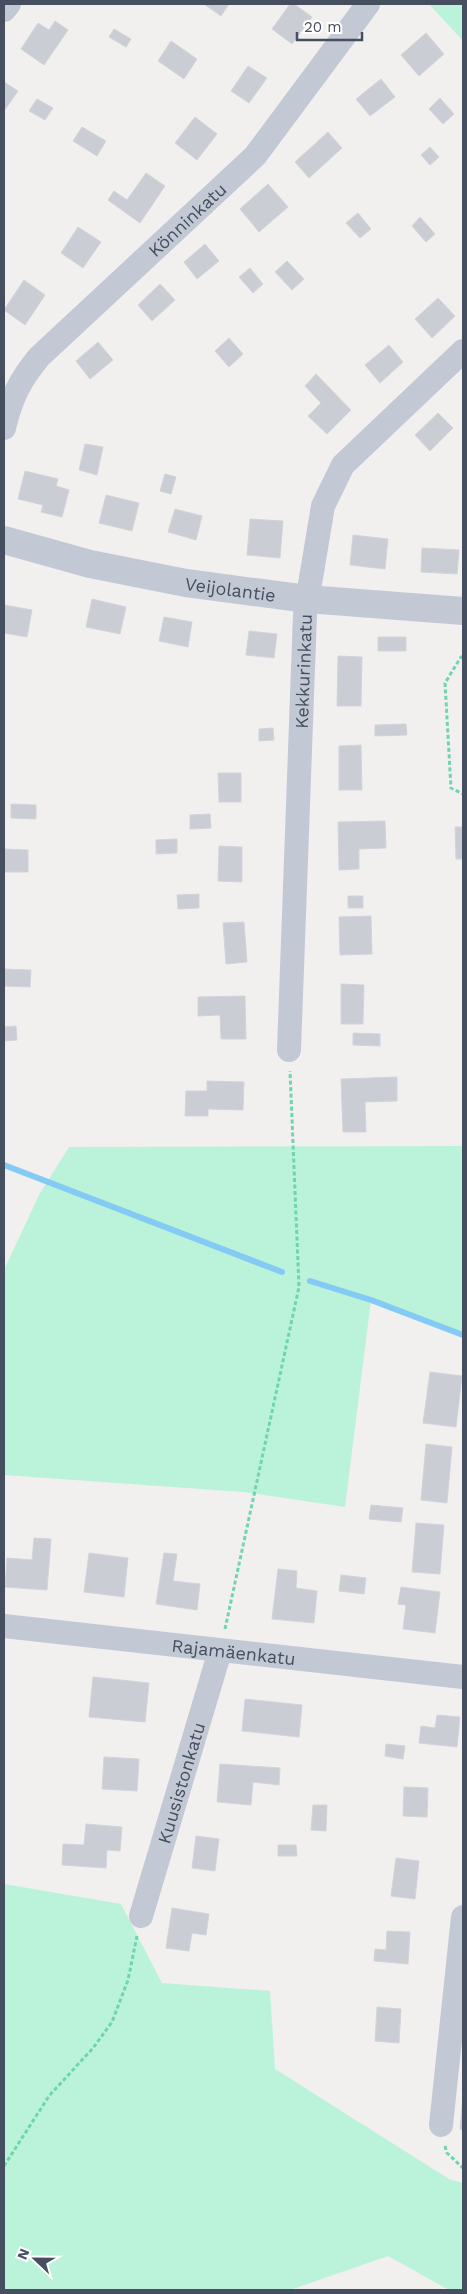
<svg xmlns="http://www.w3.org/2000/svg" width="467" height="2294" font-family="'Work Sans',sans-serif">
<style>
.green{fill:#baf3d9}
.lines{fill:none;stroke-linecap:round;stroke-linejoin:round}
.stream{stroke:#83caf4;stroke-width:6}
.building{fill:#cbcdd5;stroke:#d3d4db}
.path{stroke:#6fd4b2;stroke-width:3;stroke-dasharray:4 2.5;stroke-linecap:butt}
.minor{stroke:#c2c9d5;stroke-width:24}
.tertiary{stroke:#c2c9d5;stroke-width:28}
.labels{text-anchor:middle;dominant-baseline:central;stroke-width:5;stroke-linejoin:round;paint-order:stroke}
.street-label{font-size:18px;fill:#454f5f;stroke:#fff}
</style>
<rect width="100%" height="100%" fill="#f2efef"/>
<path class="green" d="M 429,4 L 463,4 L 463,41 Z
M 463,1146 L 463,1335 L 371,1300 L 345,1507 L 243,1492 L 4,1475 L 4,1270 L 39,1195 L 69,1147 Z
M 4,1884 L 121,1904 L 162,1983 L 270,1991 L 275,2069 L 449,2179 L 463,2183 L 463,2290 L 449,2290 L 388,2256 L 290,2290 L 4,2290 Z"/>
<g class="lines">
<path class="stream" d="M 4,1165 L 282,1272
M 310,1281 L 371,1300 L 463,1335"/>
</g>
<path class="building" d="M 204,4 L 229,4 L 221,16 Z
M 290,4 L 294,4 L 312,17 L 292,44 L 272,29 Z
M 55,21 L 68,30 L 44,65 L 21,49 L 38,23 L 49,30 Z
M 114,29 L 131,39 L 126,47 L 109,37 Z
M 426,33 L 444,54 L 419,76 L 401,55 Z
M 171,41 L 197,59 L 184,79 L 158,61 Z
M 248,66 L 267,78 L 249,103 L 231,91 Z
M 381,79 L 395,97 L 370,116 L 356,99 Z
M 4,82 L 18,91 L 4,111 Z
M 440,98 L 454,114 L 443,124 L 429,109 Z
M 37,99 L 53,108 L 45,120 L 29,111 Z
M 195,117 L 217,134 L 197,160 L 175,143 Z
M 82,127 L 106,141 L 97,156 L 73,141 Z
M 328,132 L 342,148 L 309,178 L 295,162 Z
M 430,147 L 439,157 L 430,165 L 421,155 Z
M 146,173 L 165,186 L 140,223 L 108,200 L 114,191 L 127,200 Z
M 268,184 L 288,207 L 259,232 L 240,209 Z
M 358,213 L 371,229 L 360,238 L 346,223 Z
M 420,217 L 435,234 L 426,242 L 412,226 Z
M 78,227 L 101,242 L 83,268 L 61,253 Z
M 205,244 L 219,261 L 197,279 L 184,262 Z
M 287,261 L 304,279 L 292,290 L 275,272 Z
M 250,268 L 263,284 L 253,293 L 239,277 Z
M 24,280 L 45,295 L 25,325 L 4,310 Z
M 160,284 L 175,300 L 152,321 L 138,305 Z
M 438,298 L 455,316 L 432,338 L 415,319 Z
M 229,338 L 243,354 L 229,367 L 215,351 Z
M 98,342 L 113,360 L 90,379 L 76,361 Z
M 389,345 L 403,362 L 380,383 L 365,365 Z
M 316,374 L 351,410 L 327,434 L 308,416 L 321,403 L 305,386 Z
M 438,413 L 453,428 L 430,451 L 415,435 Z
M 85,444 L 103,447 L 97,475 L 79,470 Z
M 25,471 L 58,479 L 56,486 L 69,490 L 62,517 L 41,512 L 43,505 L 18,499 Z
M 165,474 L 176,477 L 171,494 L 160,491 Z
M 106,495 L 139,503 L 132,531 L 99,523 Z
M 175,509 L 202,516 L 196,540 L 168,532 Z
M 250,519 L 283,521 L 280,558 L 247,555 Z
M 353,535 L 388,539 L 385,569 L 350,565 Z
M 422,548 L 459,550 L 457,574 L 421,572 Z
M 92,599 L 126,607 L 120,634 L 86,627 Z
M 4,605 L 32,610 L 27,637 L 4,633 Z
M 164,617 L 192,622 L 188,647 L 159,641 Z
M 249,631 L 277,634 L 274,658 L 246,655 Z
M 378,637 L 406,637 L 406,651 L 378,651 Z
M 338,656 L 362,657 L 361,706 L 337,706 Z
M 406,724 L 407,735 L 375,736 L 375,725 Z
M 273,728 L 274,740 L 259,741 L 259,729 Z
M 361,745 L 362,790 L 339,790 L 339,746 Z
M 218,773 L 241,773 L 241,802 L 219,802 Z
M 11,804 L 36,805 L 36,819 L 11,818 Z
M 210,814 L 211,828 L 190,829 L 190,815 Z
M 385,821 L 386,848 L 359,849 L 359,869 L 339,870 L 338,822 Z
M 455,827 L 463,827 L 463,859 L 456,859 Z
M 177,839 L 177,853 L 156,854 L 156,840 Z
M 219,846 L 242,847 L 242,882 L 218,881 Z
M 4,849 L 28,850 L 28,872 L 4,872 Z
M 199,894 L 199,908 L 178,909 L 177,895 Z
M 348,896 L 363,896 L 363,908 L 348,908 Z
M 371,916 L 372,954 L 340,955 L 339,917 Z
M 244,922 L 247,962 L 226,964 L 223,923 Z
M 4,969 L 31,970 L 30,987 L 4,986 Z
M 341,984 L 364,985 L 363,1024 L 341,1024 Z
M 245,996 L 246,1039 L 221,1039 L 220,1015 L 198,1016 L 198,997 Z
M 16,1026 L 17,1040 L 4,1041 L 4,1027 Z
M 353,1033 L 380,1034 L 380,1046 L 353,1045 Z
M 397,1077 L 397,1101 L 365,1102 L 366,1132 L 343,1132 L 341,1079 Z
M 207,1081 L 244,1082 L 243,1110 L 208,1109 L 208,1116 L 185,1116 L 186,1091 L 207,1091 Z
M 430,1372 L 462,1376 L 456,1427 L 423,1423 Z
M 426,1444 L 452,1447 L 447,1503 L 421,1500 Z
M 371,1505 L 403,1508 L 401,1522 L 369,1519 Z
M 416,1523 L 444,1525 L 440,1574 L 412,1572 Z
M 34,1538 L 51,1539 L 47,1590 L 5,1587 L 7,1558 L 32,1560 Z
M 89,1553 L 128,1558 L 124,1597 L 84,1592 Z
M 164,1553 L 177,1554 L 173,1581 L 200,1584 L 197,1610 L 156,1604 Z
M 278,1569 L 297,1571 L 296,1588 L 317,1591 L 314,1623 L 272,1619 Z
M 341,1575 L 366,1578 L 364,1594 L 339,1591 Z
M 401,1587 L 440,1592 L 435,1633 L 403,1629 L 406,1605 L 398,1604 Z
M 93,1677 L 149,1683 L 145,1722 L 89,1717 Z
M 245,1699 L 302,1705 L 299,1737 L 242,1731 Z
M 437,1715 L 460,1717 L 457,1747 L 419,1743 L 421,1726 L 435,1728 Z
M 386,1744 L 405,1746 L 403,1759 L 385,1756 Z
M 104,1757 L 139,1759 L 137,1791 L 102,1789 Z
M 220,1764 L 280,1768 L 279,1785 L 253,1782 L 251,1805 L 217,1802 Z
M 404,1787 L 428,1788 L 427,1817 L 403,1816 Z
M 313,1805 L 327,1805 L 326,1831 L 311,1830 Z
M 86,1824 L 122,1827 L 120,1851 L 107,1850 L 106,1868 L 62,1865 L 63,1844 L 84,1845 Z
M 196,1836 L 219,1839 L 215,1871 L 192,1868 Z
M 278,1845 L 296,1845 L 297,1856 L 278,1856 Z
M 396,1858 L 419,1861 L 415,1899 L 391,1896 Z
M 172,1908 L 209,1914 L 206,1935 L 192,1933 L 189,1951 L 166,1948 Z
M 387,1931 L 410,1932 L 408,1964 L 374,1961 L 375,1949 L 386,1950 Z
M 377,2007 L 401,2009 L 399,2043 L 375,2041 Z
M 463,2096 L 463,2130 L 460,2129 Z"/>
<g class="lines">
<path class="path" d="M 463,657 L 461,657 L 445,683 L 451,788 L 463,794
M 225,1629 L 299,1287 L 290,1071
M 445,2146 L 447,2153 L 463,2168
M 4,2166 L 49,2096 L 93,2048 L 112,2022 L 128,1980 L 137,1936"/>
<g class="minor">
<path d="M 4,10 L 9,4"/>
<path id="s1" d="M 4,428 C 11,398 20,380 39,357 L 255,156 L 368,4"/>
<path id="s2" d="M 289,1050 L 305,614 L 323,506 L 343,465 L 463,351"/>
<path id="s3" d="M 4,1626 L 463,1677"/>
<path id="s4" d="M 141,1916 L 220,1651"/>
<path d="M 441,2125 L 463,1917"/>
</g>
<path class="tertiary" id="s5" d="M 4,540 L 90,564 L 186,583 L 307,599 L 463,611"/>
</g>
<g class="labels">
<g class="street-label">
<text stroke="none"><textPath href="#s1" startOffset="282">Könninkatu</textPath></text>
<text stroke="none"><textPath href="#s5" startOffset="232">Veijolantie</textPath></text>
<text stroke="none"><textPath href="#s2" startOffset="379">Kekkurinkatu</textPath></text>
<text stroke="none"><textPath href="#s3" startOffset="231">Rajamäenkatu</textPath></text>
<text stroke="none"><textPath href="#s4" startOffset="139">Kuusistonkatu</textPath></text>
</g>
</g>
<rect width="467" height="2294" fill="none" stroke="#454f5f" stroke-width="10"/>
<g transform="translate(35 2259) rotate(292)" stroke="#ffffff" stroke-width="4" paint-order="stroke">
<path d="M0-4L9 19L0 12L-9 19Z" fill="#454f5f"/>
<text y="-8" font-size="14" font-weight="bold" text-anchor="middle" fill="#454f5f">N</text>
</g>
<path d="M297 32v8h65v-8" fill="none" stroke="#454f5f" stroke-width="2.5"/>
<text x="304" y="32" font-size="15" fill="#454f5f" stroke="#ffffff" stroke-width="4" paint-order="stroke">20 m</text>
</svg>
